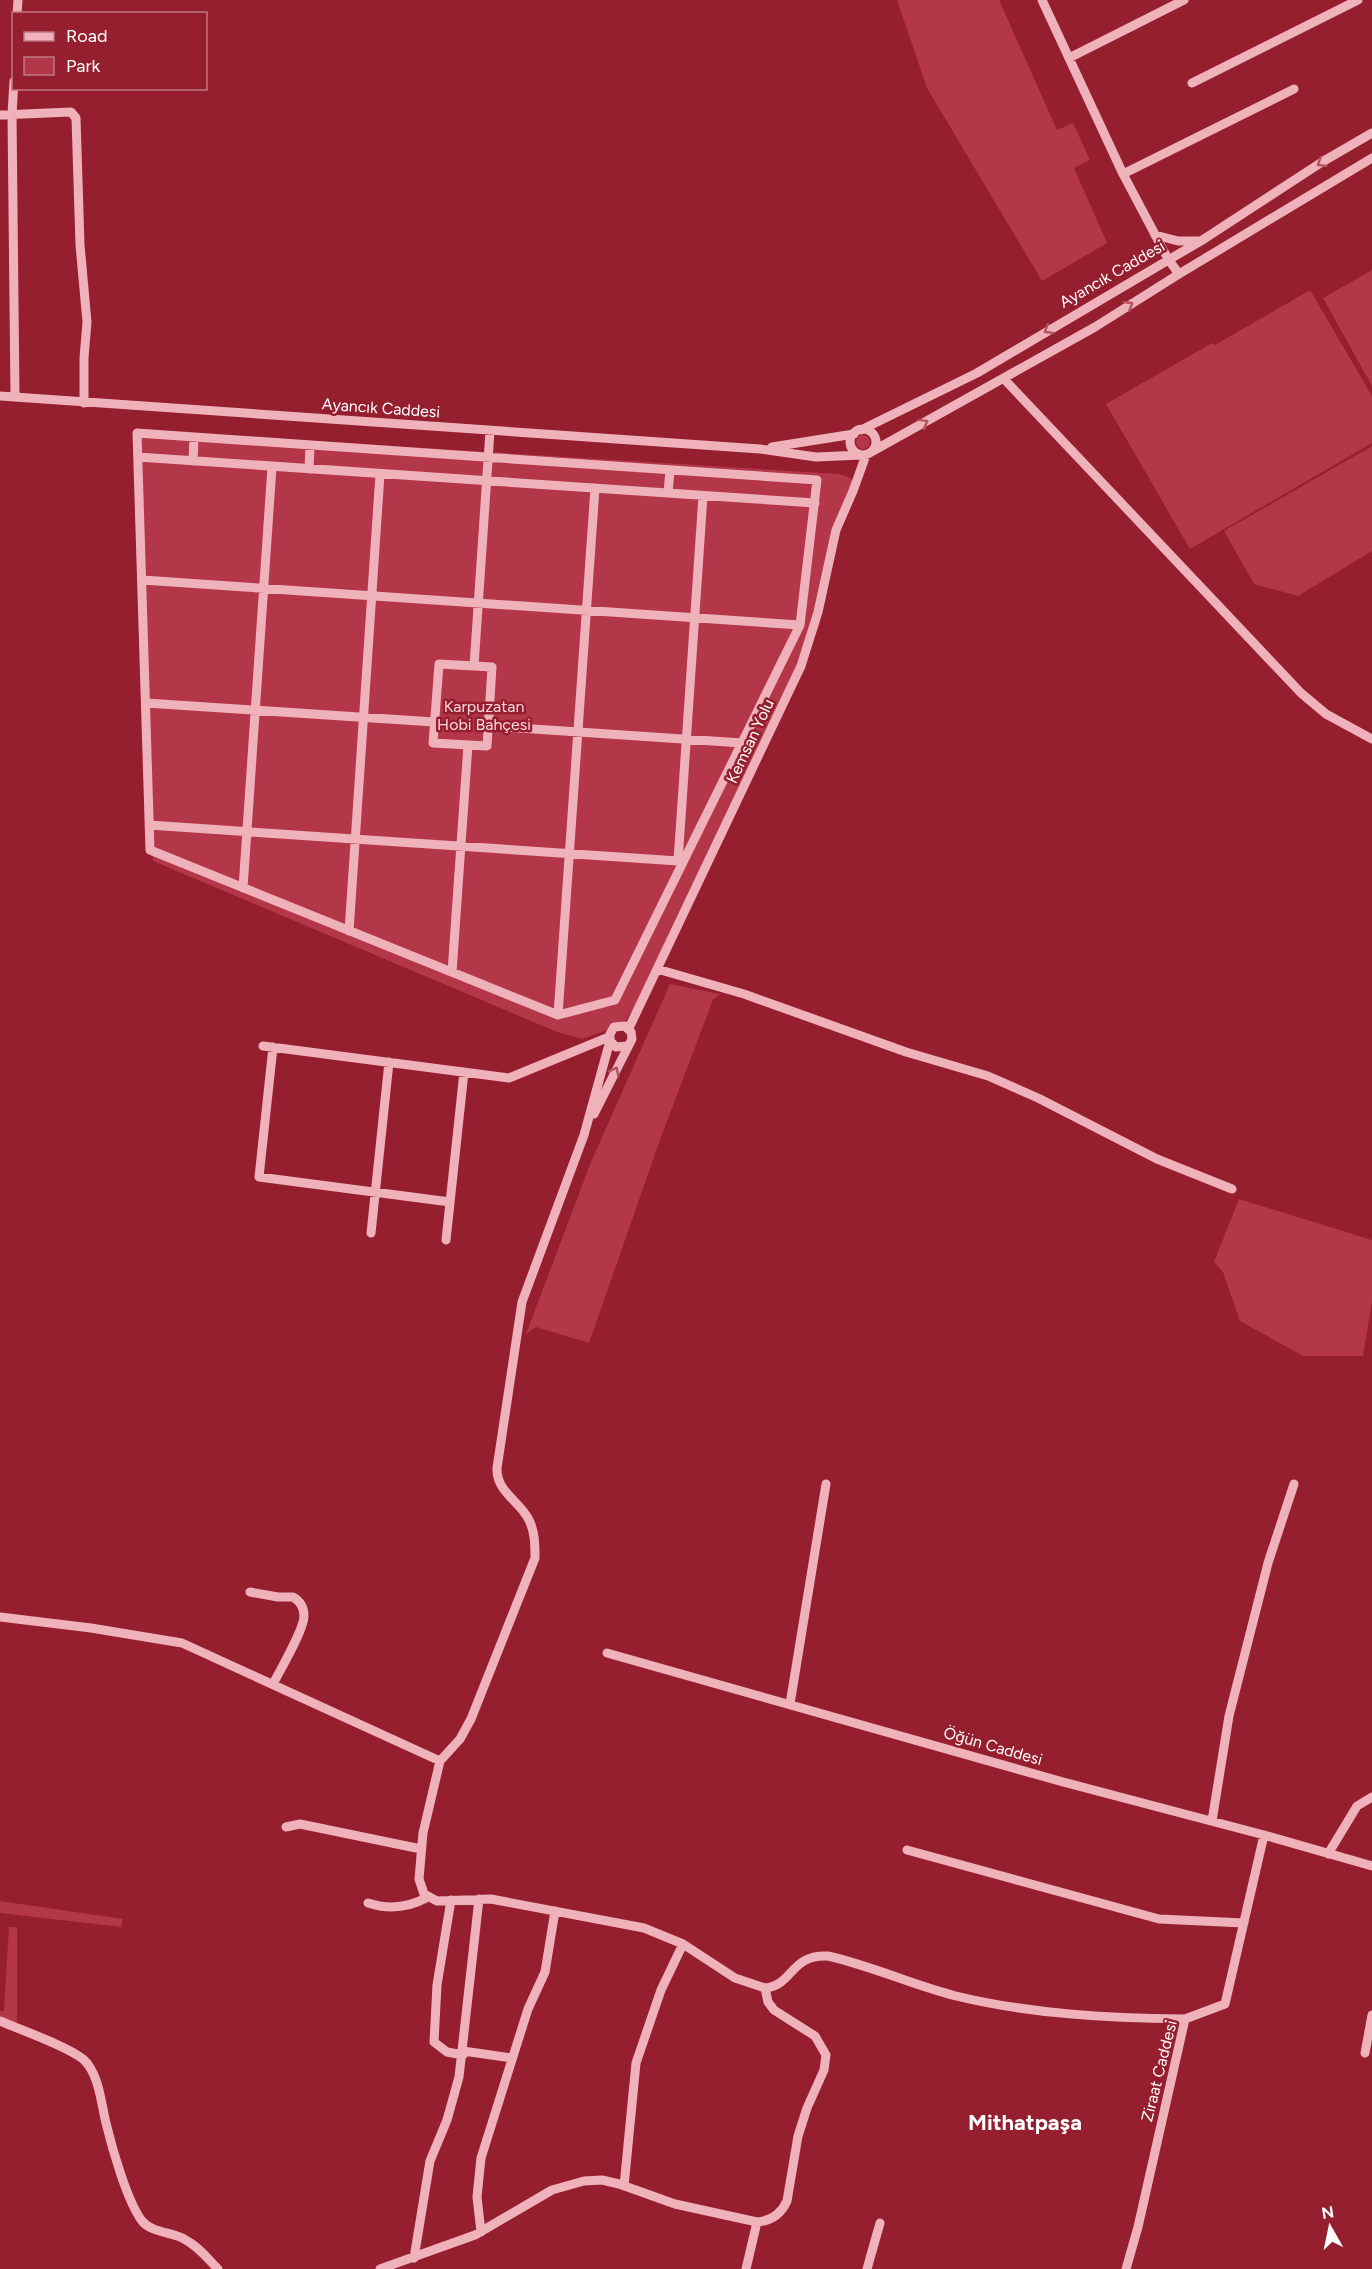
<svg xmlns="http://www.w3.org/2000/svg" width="1372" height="2269" font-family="Figtree,sans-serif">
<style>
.green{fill:#b43649}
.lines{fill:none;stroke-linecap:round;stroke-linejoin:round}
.minor{stroke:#efb2bb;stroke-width:9}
.oneway{stroke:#b45260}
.labels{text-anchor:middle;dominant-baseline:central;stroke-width:5;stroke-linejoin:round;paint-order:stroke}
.street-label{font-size:16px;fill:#fff;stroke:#951e2f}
.park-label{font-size:16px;fill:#fad8dd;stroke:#951e2f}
.district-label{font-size:22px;font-weight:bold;fill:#fff;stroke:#951e2f}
</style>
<rect width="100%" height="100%" fill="#951e2f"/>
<path class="green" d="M 897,0 L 999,0 L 1057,130 L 1073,123 L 1090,160 L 1074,168 L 1107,243 L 1042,281 L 927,88 Z
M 1372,270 L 1372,386 L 1323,298 Z
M 1310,290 L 1372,396 L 1372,443 L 1190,549 L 1106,404 L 1212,343 L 1215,345 Z
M 141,430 L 838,474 C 849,476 853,479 859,488 L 835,526 L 819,627 L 640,999 L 625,1022 L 602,1032 L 582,1039 L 557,1032 L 153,861 Z
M856 442a7 7 0 1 1 14 0a7 7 0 1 1-14 0Z
M 1372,446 L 1372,551 L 1298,596 L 1254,584 L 1224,531 Z
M 670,984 L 720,994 L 713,1000 L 661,1137 L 589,1343 L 536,1327 L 526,1334 L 591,1162 Z
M 1239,1199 L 1372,1240 L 1372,1301 L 1363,1356 L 1303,1356 L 1240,1321 L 1223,1272 L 1214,1262 Z
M 0,1901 L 123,1919 L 121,1927 L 0,1913 Z
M 9,1927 L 17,1927 L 17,2021 L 14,2027 L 0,2021 L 0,2011 L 4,2011 Z"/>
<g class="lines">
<path class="minor" d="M 1042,0 L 1123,174 L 1168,259 L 1179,274
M 17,14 L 18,0
M 1069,58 L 1184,0
M 14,81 L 12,114 L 15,397
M 1192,83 L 1358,0
M 0,115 L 71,112 L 76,118 L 80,245 L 87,322 L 84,358 L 84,403
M 1123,174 L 1294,89
M 1155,235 L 1178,241 L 1198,241
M 1004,379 L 1301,693 L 1326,714 L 1372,739
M 0,396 L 760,449 L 816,457 L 862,455
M850 442a13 13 0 1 1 26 0a13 13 0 1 1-26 0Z
M 861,430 L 977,373 L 1204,239 L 1322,162 L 1372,133
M 137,433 L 817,480 L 800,625 L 615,1000 L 558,1015 L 150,850 Z
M 772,447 L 854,434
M 873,451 L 1095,327 L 1179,274 L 1372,158
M 138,457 L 815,503
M 193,461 L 194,437
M 309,469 L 310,445
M 668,493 L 670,470
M 142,580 L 800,625
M 439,664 L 492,667 L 487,746 L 433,743 Z
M 474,666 L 490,431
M 146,703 L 434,722
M 488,726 L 742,743
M 149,825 L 678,861 L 682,864
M 678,861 L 703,496
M 243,888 L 272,467
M 349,931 L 380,474
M 657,969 L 744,994 L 906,1052 L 988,1076 L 1038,1098 L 1157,1159 L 1232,1189
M 452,972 L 468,745
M 558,1015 L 595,488
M 629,1028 L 801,666 L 818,612 L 836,530 L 853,491 L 866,455
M 610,1041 L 584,1135 L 522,1302 L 497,1468 C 496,1492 520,1501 529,1520 C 535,1532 535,1545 535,1558 L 471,1719 L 460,1739 L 440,1761 L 423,1833 L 419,1879 L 424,1894 L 437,1901 L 491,1899 L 644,1928 L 683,1944 L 735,1978 L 765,1988 C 794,1985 790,1954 828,1956 C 872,1966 913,1985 956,1996 C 1030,2014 1108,2018 1185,2019
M 263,1046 L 509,1078 L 609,1037
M 273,1047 L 259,1177 L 450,1202
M 594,1114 L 632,1039 L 631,1032 L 625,1026 L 614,1027 L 610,1034 L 610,1041 L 616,1047 L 627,1046
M 371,1233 L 389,1062
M 446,1240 L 464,1072
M 250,1592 L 278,1597 L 293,1597 C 300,1601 304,1607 304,1616 C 304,1630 280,1670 273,1684
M 0,1617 L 91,1628 L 182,1643 L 440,1761
M 607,1653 L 1063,1782 L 1264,1835 L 1372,1866
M 790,1704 L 826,1484
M 1212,1821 L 1229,1716 L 1268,1563 L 1294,1484
M 286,1827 L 300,1824 L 421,1849
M 907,1850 L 1159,1919 L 1244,1923
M 1328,1854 L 1357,1806 L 1372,1797
M 451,1900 L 437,1985 L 434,2042 L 447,2052 L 463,2055
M 368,1903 C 389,1910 408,1908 428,1897
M 0,2021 C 21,2030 67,2046 83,2059 C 99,2073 101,2103 106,2123 C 112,2148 127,2201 142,2221 C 152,2233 172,2232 184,2239 C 198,2246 207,2258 218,2269
M 463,2051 L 512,2058
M 1365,2053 L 1372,2015
M 624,2186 L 636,2063 L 661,1990 L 683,1944
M 481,2232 L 477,2197 L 481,2158 L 528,2009 L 545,1972 L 555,1911
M 414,2258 L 430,2161 L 447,2120 L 459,2077 L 479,1899
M 380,2269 L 475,2235 L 552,2190 L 584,2181 L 602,2180 L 619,2184 L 675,2204 L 757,2222
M 746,2269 L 757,2222 C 771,2221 781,2214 787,2201 L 798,2136 L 807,2108 L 824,2070 L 826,2055 L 815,2036 L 774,2010 L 768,2002 L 765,1988
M 867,2269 L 880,2223
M 1126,2269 L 1138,2227 L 1185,2019 L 1225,2004 L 1264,1835"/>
</g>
<defs><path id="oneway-chevron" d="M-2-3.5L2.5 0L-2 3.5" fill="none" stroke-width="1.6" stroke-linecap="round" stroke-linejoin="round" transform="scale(1.5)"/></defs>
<g class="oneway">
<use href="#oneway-chevron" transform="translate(1321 163) rotate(148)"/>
<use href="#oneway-chevron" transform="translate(1129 305) rotate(-32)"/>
<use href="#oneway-chevron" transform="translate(1048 330) rotate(149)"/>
<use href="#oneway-chevron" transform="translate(924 423) rotate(-29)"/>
<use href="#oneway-chevron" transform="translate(615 1071) rotate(-64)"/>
</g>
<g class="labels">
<g class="street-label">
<text transform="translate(1112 274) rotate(-30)">Ayancık Caddesi</text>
<text transform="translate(381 408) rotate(4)">Ayancık Caddesi</text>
<text transform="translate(750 741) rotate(-65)">Kemsan Yolu</text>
<text transform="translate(993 1746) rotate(16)">Öğün Caddesi</text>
<text transform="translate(1159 2071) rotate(-76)">Ziraat Caddesi</text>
</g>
<g class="park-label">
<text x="484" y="706">Karpuzatan<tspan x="484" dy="18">Hobi Bahçesi</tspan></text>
</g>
<g class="district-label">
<text x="1025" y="2122">Mithatpaşa</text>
</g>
</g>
<rect x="12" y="12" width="195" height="78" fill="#951e2f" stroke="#bf7882" stroke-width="1.5"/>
<rect x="24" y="32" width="30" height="9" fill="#efb2bb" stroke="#bf7882" stroke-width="1.5"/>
<text x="66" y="42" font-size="18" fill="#ffffff">Road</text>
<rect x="24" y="57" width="30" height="18" fill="#b43649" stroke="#bf7882" stroke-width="1.5"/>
<text x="66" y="72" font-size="18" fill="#ffffff">Park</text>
<g transform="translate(1330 2227) rotate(351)" stroke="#951e2f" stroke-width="4.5" paint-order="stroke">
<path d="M0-4.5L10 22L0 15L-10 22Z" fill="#ffffff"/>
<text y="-9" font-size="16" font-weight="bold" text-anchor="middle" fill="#ffffff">N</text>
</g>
</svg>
